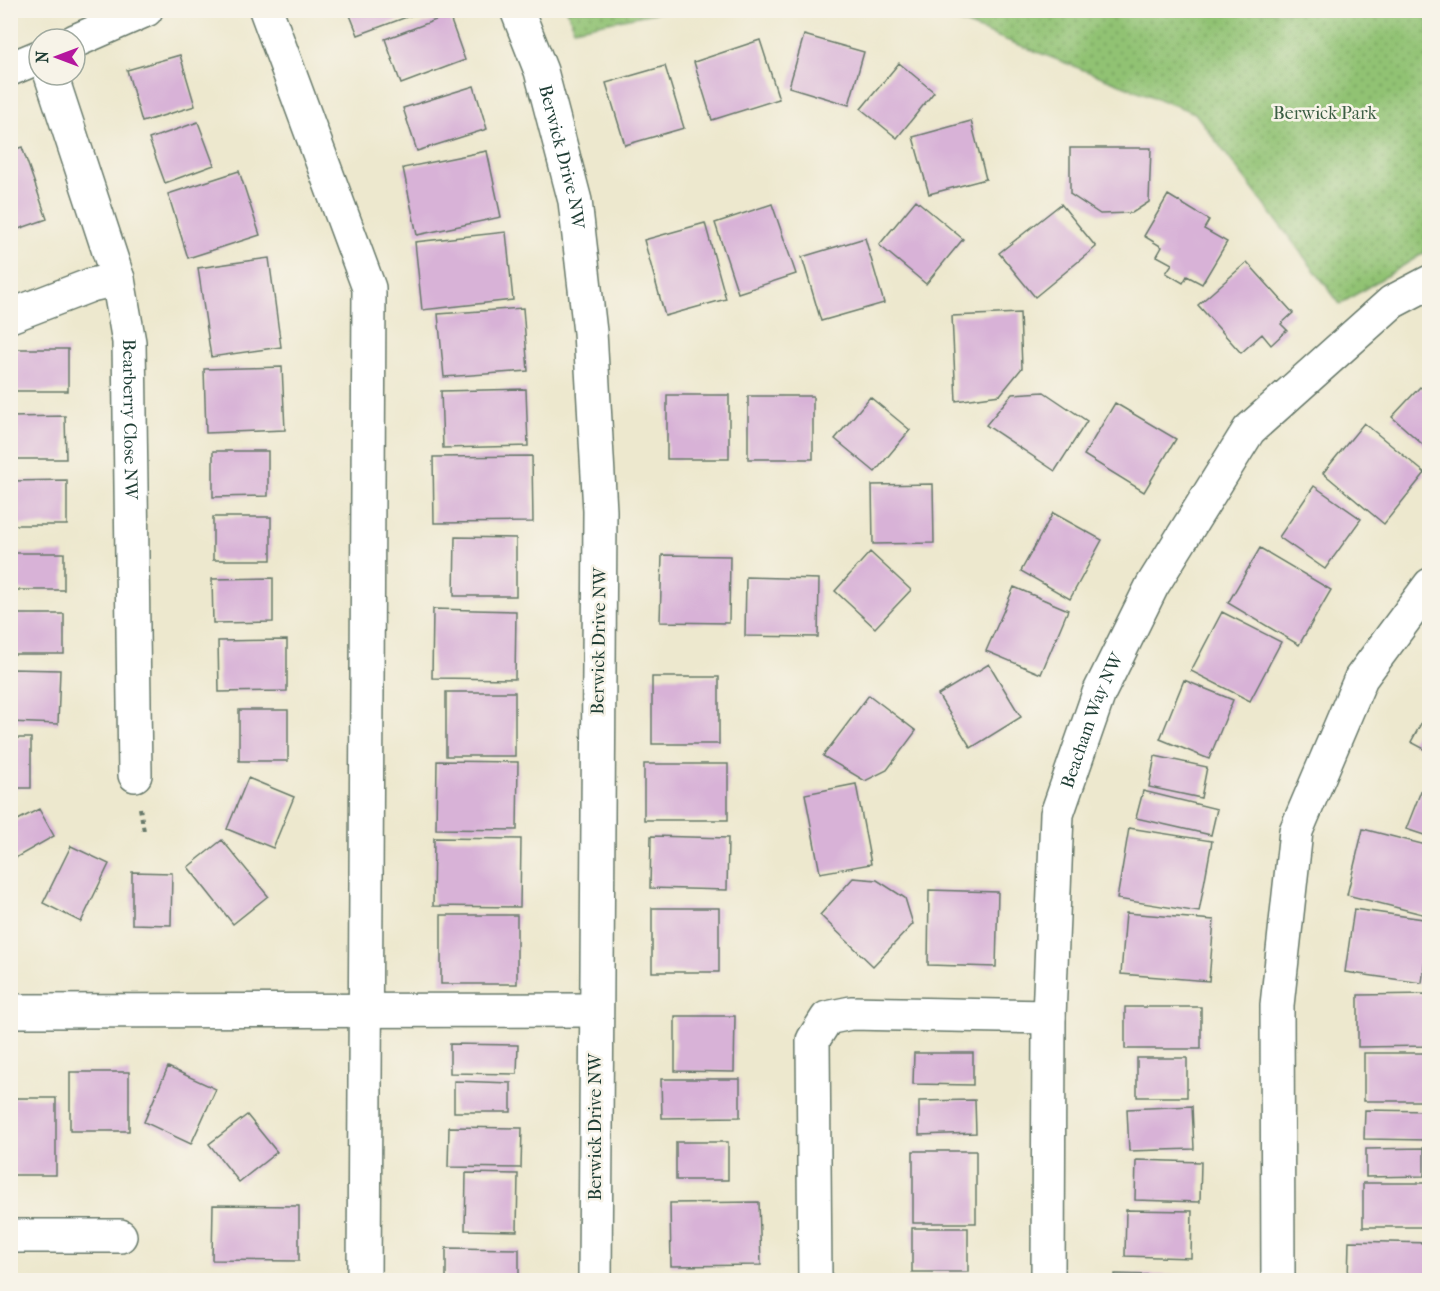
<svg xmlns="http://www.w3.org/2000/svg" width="1440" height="1291" font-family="'IM FELL French Canon',serif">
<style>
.park{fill:url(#park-dots);stroke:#588054;stroke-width:1.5}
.building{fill:#d8b2d7}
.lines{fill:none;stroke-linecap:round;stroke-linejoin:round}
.minor-casing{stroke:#67796a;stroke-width:36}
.path{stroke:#67796a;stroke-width:4;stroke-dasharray:4.5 4.5;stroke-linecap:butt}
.minor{stroke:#fff;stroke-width:33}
.labels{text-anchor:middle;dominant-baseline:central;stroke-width:5;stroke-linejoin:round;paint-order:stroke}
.park-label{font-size:18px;fill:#3c5e44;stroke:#f7f3e8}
.street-label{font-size:18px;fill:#1f3d34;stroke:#f7f3e8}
</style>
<defs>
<pattern id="park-dots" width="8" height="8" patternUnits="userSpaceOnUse" patternTransform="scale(1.5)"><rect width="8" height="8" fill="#91c273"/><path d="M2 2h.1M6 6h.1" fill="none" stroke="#769f5f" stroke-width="1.8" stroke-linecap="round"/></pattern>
</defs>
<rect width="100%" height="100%" fill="#f7f3e8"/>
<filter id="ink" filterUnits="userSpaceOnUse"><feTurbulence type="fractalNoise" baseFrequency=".0167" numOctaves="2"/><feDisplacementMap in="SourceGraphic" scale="12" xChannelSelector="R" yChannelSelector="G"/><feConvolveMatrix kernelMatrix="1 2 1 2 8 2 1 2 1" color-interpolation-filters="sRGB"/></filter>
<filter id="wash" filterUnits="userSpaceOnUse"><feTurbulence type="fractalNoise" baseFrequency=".008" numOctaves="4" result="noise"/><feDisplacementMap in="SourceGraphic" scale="24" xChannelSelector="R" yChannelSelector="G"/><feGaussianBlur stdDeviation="1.35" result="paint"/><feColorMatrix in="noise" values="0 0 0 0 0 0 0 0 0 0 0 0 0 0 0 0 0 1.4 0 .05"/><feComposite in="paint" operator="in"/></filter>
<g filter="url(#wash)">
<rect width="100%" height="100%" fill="#ede8ce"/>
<path class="park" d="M 567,10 L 664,10 L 664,11 L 574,29 Z
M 931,11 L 1429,11 L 1429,250 L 1340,304 L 1195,113 Z"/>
<g id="blocks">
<path class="building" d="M 348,10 L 423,10 L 423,11 L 358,35 Z
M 449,15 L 465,60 L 401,84 L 385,39 Z
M 804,35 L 864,52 L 849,105 L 789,87 Z
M 760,40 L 779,99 L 712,120 L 694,62 Z
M 180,55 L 195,106 L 142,122 L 127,70 Z
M 899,63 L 934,92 L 897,138 L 861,109 Z
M 665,66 L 684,128 L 625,145 L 606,83 Z
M 474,86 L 487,129 L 417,151 L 403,108 Z
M 971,121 L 986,179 L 929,194 L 913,137 Z
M 198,122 L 214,165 L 165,183 L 149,139 Z
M 22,147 L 47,219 L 10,232 L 10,151 Z
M 1070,148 L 1151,148 L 1149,202 L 1132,213 L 1100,214 L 1070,194 Z
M 487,151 L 501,217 L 417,235 L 403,168 Z
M 239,171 L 260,235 L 188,258 L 168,194 Z
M 1168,195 L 1209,220 L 1204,229 L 1227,242 L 1202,284 L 1187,276 L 1183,283 L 1166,273 L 1172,264 L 1157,256 L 1162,247 L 1144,236 Z
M 916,200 L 963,239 L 926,284 L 879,245 Z
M 772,204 L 796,274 L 738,293 L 715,223 Z
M 1061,204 L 1096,247 L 1035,297 L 999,253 Z
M 705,223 L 726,299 L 665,316 L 644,240 Z
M 506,232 L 513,300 L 422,310 L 415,242 Z
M 865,238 L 884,303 L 821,321 L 802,257 Z
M 269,258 L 281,347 L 211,357 L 198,268 Z
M 1247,262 L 1293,313 L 1281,324 L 1287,330 L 1271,345 L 1262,334 L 1241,353 L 1198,305 Z
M 523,308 L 528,371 L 444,377 L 438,314 Z
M 1020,313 L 1022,368 L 1000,395 L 956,401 L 952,316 Z
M 10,349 L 68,349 L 68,391 L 10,391 Z
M 282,367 L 285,430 L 206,433 L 204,369 Z
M 1420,387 L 1430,395 L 1430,451 L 1392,417 Z
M 526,389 L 528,446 L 443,448 L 441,391 Z
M 1044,392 L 1087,421 L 1055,471 L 986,425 L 1012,394 Z
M 667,395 L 729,395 L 729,459 L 667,459 Z
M 748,396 L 813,396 L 813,459 L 748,459 Z
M 870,397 L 910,430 L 875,472 L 835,439 Z
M 1115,403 L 1176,439 L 1144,492 L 1084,455 Z
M 65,416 L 66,459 L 10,459 L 10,417 Z
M 1364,423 L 1425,473 L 1384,524 L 1323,473 Z
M 213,451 L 268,451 L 268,496 L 213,497 Z
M 532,456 L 533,522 L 434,523 L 433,457 Z
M 67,480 L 67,525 L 10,525 L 10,481 Z
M 933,484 L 934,543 L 873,544 L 872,485 Z
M 1314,486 L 1361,519 L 1325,569 L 1279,537 Z
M 1053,513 L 1102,540 L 1070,599 L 1021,571 Z
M 213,517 L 271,517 L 271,560 L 213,560 Z
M 455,537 L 516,538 L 516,596 L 454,596 Z
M 1260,548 L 1331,590 L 1299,645 L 1228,603 Z
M 870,552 L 911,590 L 875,628 L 835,591 Z
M 10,553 L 64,553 L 64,590 L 10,590 Z
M 662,555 L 730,556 L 729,623 L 660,622 Z
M 746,577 L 819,579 L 818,637 L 745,636 Z
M 273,578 L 273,622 L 213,623 L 212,579 Z
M 1014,587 L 1068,610 L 1041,674 L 986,651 Z
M 433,609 L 516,611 L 515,679 L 432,678 Z
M 1222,612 L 1281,642 L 1250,701 L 1191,671 Z
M 10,614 L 64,614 L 64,654 L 10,654 Z
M 287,640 L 287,691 L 219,692 L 218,641 Z
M 989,664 L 1021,717 L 971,748 L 938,695 Z
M 10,669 L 60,670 L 58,724 L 10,722 Z
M 652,677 L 719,677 L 719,744 L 652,744 Z
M 1184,680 L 1233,700 L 1209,759 L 1160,739 Z
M 446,692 L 515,692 L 515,756 L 446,756 Z
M 869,695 L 916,731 L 887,770 L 865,781 L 823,756 Z
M 1430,707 L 1430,752 L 1411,742 Z
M 239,710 L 288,710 L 288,761 L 239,761 Z
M 10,738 L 31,738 L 31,788 L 10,788 Z
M 1155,756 L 1207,767 L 1201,798 L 1149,787 Z
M 437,761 L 518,762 L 517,830 L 436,829 Z
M 644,764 L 728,764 L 728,820 L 644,820 Z
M 1430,768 L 1430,837 L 1406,829 Z
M 248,778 L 294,797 L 273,848 L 227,829 Z
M 856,784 L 871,864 L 820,873 L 805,794 Z
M 1143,791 L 1217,809 L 1211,835 L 1136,818 Z
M 39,809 L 54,836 L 10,861 L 10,824 Z
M 1129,828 L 1212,841 L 1199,912 L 1117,899 Z
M 1363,829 L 1430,846 L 1430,916 L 1347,895 Z
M 651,836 L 728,838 L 727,890 L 650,888 Z
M 434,838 L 521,839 L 520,907 L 433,906 Z
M 222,840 L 268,896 L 233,924 L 188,867 Z
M 71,846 L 109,864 L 81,922 L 43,903 Z
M 132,872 L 172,873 L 171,925 L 132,924 Z
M 853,878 L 877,880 L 905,898 L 913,924 L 873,966 L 820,915 Z
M 929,890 L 998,892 L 996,967 L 928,965 Z
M 652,908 L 719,908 L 719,972 L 652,972 Z
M 1354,909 L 1430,920 L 1422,983 L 1345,972 Z
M 1126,913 L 1214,920 L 1209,981 L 1121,974 Z
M 441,915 L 517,915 L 517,984 L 441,984 Z
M 1430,994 L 1430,1046 L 1358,1047 L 1358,995 Z
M 1125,1007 L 1201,1007 L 1201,1049 L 1125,1049 Z
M 675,1016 L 735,1016 L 734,1072 L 675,1071 Z
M 450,1044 L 518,1045 L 517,1074 L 450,1073 Z
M 914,1053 L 973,1053 L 973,1085 L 913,1084 Z
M 1364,1053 L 1430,1053 L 1430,1101 L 1364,1101 Z
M 1137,1058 L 1187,1058 L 1187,1097 L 1137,1097 Z
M 168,1067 L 216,1089 L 191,1144 L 144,1122 Z
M 70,1072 L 129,1072 L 129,1131 L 70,1131 Z
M 661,1079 L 740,1079 L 740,1117 L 662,1118 Z
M 454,1081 L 511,1083 L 511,1112 L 454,1112 Z
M 10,1098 L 56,1098 L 56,1175 L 10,1175 Z
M 975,1100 L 976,1133 L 919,1135 L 919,1101 Z
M 1192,1106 L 1194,1149 L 1129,1151 L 1127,1109 Z
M 1365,1110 L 1430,1111 L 1430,1140 L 1364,1139 Z
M 247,1115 L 277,1152 L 239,1182 L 209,1144 Z
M 449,1127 L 522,1128 L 521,1168 L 448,1167 Z
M 676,1142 L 728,1142 L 728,1180 L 676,1180 Z
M 1424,1148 L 1424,1176 L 1366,1177 L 1366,1149 Z
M 913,1151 L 976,1151 L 976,1223 L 913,1223 Z
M 1136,1160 L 1201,1162 L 1200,1202 L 1135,1200 Z
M 466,1173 L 518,1174 L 517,1231 L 465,1230 Z
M 1363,1183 L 1430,1183 L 1430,1227 L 1363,1227 Z
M 759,1202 L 761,1265 L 671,1266 L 670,1203 Z
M 213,1205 L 299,1206 L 299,1261 L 212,1260 Z
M 1126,1210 L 1192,1211 L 1191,1258 L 1125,1256 Z
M 912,1228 L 968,1228 L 968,1272 L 912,1272 Z
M 1349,1241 L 1430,1243 L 1430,1280 L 1348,1280 Z
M 446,1248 L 519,1249 L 519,1280 L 446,1280 Z
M 1115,1274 L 1194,1276 L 1194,1280 L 1115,1280 Z"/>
</g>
</g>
<g filter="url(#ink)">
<use href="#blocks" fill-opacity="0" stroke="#67796a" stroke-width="1.5"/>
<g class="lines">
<g class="minor-casing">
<g id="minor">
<path d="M 266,10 L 369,288 L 364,1280"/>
<path id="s1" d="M 517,10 L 541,71 L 575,201 L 590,332 L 600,511 L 595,1280"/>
<path d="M 75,41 L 146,10"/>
<path d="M 10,69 L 39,57"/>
<path id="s2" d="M 51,75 L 118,279 L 129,342 L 135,775"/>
<path d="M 10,316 L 91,285 L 118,279"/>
<path d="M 10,1011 L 595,1010"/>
<path d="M 10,1236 L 120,1236"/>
<path d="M 815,1280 L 813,1040 L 827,1018 L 851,1013 L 1049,1017"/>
<path id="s3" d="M 1048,1280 L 1049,1017 L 1057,814 L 1099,693 L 1152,586 L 1249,430 L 1392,302 L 1430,282"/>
<path d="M 1278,1280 L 1277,1005 L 1296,831 L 1361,678 L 1430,585"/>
</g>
</g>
<path class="path" d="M 140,808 L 144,831"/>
<use href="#minor" class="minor"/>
</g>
</g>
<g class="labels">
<g class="park-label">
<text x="1325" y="113">Berwick Park</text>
</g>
<g class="street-label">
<text stroke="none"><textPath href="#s1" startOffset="154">Berwick Drive NW</textPath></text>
<text stroke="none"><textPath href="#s2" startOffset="356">Bearberry Close NW</textPath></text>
<text transform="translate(599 641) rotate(-89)">Berwick Drive NW</text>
<text stroke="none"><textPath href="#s3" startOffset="566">Beacham Way NW</textPath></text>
<text transform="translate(595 1127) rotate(-90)">Berwick Drive NW</text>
</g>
</g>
<rect width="1440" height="1291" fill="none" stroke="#f7f3e8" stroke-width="36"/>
<g transform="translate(57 57) rotate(270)"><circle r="28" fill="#f7f3e8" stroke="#a1aaa0" stroke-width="1.5"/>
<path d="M0-4.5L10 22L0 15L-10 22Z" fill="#b5179e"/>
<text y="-9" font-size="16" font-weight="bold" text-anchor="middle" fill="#1f3d34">N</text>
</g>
</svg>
